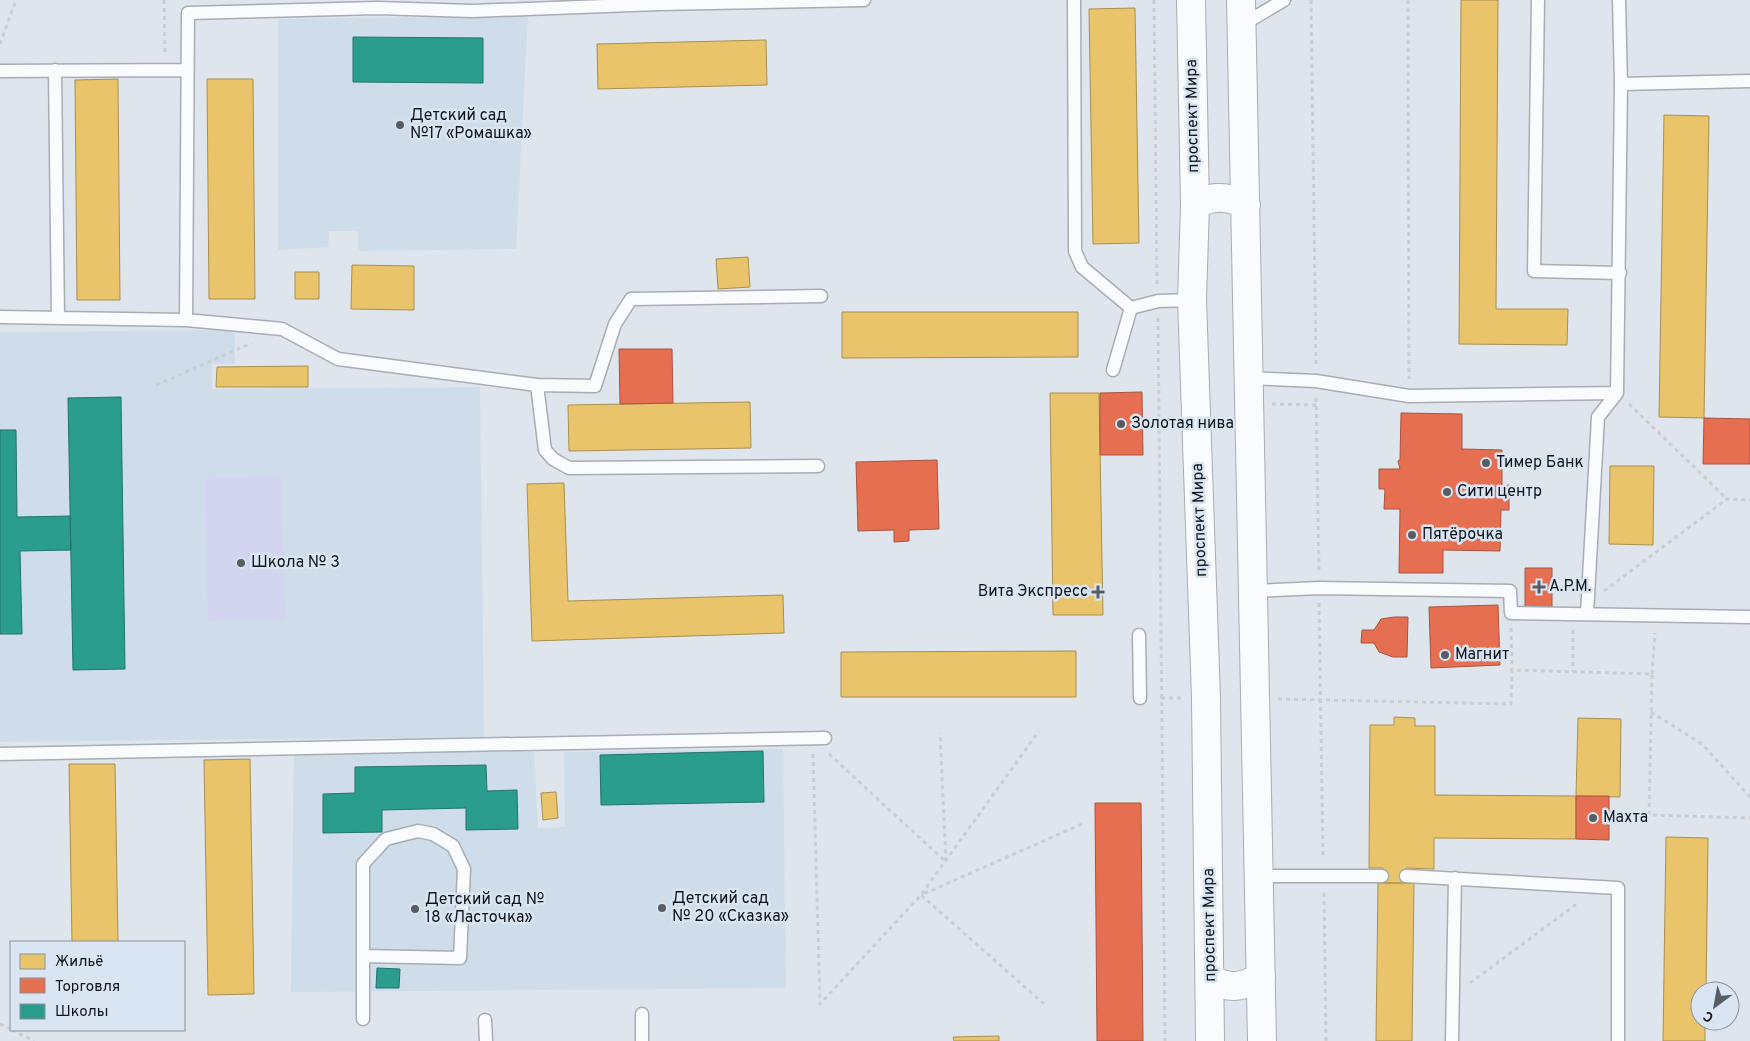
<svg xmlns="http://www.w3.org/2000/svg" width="1750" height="1041" font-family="Overpass,sans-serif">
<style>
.built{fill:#cfdce9}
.green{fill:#d3d4ef}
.homes{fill:#e9c46a;stroke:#a88f52}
.shops{fill:#e76f51;stroke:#a65440}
.schools{fill:#2a9d8f;stroke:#22746c}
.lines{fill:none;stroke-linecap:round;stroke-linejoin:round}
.service-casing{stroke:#a8adb2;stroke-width:15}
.secondary-casing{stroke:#a8adb2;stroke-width:30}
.path{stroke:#cbcdd0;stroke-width:3;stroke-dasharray:4 4;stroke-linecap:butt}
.service{stroke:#fafbfc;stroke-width:12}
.secondary{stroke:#fafbfc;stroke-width:28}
.poi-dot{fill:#585d63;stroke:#d9e5f2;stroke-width:2}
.labels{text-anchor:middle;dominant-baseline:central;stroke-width:5;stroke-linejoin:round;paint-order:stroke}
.poi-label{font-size:16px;fill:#101419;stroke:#d9e5f2;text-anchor:start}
.street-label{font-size:16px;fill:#101419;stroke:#d9e5f2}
</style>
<rect width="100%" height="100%" fill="#dfe5ec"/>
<path class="built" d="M 528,16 L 516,249 L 358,251 L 358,231 L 329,231 L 329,247 L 278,250 L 278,19 Z
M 235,330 L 235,364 L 212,364 L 212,389 L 480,387 L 484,737 L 0,742 L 0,332 Z
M 783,749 L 786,988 L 291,992 L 294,750 L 534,752 L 538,828 L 565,827 L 564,752 Z"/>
<path class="green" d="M 281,476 L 285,619 L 208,621 L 205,478 Z"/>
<path class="homes" d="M 1461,0 L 1498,0 L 1496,309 L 1568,309 L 1567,345 L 1459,344 Z
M 1135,8 L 1139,243 L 1093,244 L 1089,9 Z
M 766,40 L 767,85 L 598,89 L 597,44 Z
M 118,79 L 120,300 L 77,300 L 75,80 Z
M 207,79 L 253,79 L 255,299 L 209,299 Z
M 1664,115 L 1709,116 L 1704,418 L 1659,417 Z
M 748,257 L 750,287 L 718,289 L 716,259 Z
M 352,265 L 414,266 L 414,310 L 351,309 Z
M 295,272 L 319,272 L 319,299 L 295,299 Z
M 842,312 L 1078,312 L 1078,357 L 842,358 Z
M 308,366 L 308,387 L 216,387 L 217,367 Z
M 1050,393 L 1099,393 L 1103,615 L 1053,615 Z
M 750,402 L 751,448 L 569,451 L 568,405 Z
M 1610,466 L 1654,466 L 1653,545 L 1609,544 Z
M 564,483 L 568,601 L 783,595 L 784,633 L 532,641 L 527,484 Z
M 1076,651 L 1076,697 L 841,697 L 841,652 Z
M 1394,717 L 1415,718 L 1415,726 L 1435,726 L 1435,795 L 1576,796 L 1576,839 L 1434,838 L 1434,869 L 1406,868 L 1406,883 L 1382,883 L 1383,868 L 1369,868 L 1370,725 L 1394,725 Z
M 1578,718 L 1621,719 L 1620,797 L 1576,796 Z
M 250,759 L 254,994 L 208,995 L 204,760 Z
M 69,764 L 115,764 L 118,942 L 72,942 Z
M 556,792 L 558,818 L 543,820 L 541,793 Z
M 1666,837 L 1708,838 L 1706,991 L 1700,991 L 1700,1021 L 1705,1021 L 1705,1041 L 1663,1041 Z
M 1378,883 L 1414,883 L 1412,1041 L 1376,1041 Z
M 999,1036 L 999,1041 L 954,1041 L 953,1037 Z"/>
<path class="shops" d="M 619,349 L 672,349 L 673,403 L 620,404 Z
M 1142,392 L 1143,455 L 1100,455 L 1100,393 Z
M 1401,413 L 1462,414 L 1462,449 L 1502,450 L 1502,486 L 1509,485 L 1509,510 L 1501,510 L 1500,551 L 1443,550 L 1443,573 L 1399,573 L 1400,509 L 1384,509 L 1385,489 L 1379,489 L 1379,469 L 1400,469 L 1398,461 L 1400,460 Z
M 1704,418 L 1750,419 L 1750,464 L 1703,464 Z
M 937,460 L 939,529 L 909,530 L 909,541 L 894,542 L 894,530 L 858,531 L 856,462 Z
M 1525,568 L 1552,568 L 1552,607 L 1525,607 Z
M 1498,605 L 1500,665 L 1431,668 L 1429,607 Z
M 1394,617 L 1408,617 L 1407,657 L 1393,657 L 1379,652 L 1374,643 L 1361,643 L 1362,630 L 1374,630 L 1381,619 Z
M 1576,796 L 1609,796 L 1609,840 L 1576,839 Z
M 1095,803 L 1141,803 L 1143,1041 L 1097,1041 Z"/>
<path class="schools" d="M 353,37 L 483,38 L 483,83 L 353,82 Z
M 121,397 L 125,669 L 73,670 L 68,398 Z
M 0,430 L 16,430 L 17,517 L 70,516 L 71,550 L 20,551 L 22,634 L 0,634 Z
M 763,751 L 764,802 L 601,805 L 600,755 Z
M 486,765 L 487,791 L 517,790 L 518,829 L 466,830 L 466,808 L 382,810 L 382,832 L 323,833 L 323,794 L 355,793 L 355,767 Z
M 377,968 L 400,969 L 399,988 L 376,988 Z"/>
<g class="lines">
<g class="service-casing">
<path id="service" d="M 1074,0 L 1075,251 L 1082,267 L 1131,308 L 1158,301 L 1192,300
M 1538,0 L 1534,271 L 1620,273
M 1242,25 L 1284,0
M 55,70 L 58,318
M 0,71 L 187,70
M 1621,84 L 1750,81
M 0,317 L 186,320 L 282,329 L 338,359 L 537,385 L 595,386 L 615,324 L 631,299 L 821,296
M 186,320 L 188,13 L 377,8 L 472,11 L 658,4 L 864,0
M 1113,370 L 1131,308
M 1249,378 L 1316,381 L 1409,396 L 1617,393
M 537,385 L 545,450 L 553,459 L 569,468 L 818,466
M 1253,591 L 1319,588 L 1510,591 L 1511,613 L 1750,617
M 1587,614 L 1598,417 L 1617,393 L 1621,84 L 1619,0
M 1139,635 L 1140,698
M 0,754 L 825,738
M 1259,876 L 1382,876
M 1406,876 L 1618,888 L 1618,1041
M 363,956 L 460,958 L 464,869 L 453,846 L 433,834 L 418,831 L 386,839 L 363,864 L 363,1019
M 485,1020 L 486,1041
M 642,1041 L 642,1014
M 1452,1041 L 1455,878"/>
</g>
<g class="secondary-casing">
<path id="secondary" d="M 1191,0 L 1195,205 L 1192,300 L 1206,698 L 1210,1041
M 1241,0 L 1262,1041
M 1195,205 C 1214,195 1227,196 1246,205
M 1211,979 C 1229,990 1243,987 1261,977"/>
</g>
<path class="path" d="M 164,0 L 165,53
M 1154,0 L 1157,284
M 1311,0 L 1316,364
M 1408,0 L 1409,379
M 0,44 L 16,0
M 1158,318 L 1165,1041
M 156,385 L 252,343
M 1316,398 L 1319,572
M 1272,404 L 1316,405
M 1629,404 L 1727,499
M 1604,591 L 1727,499 L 1750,500
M 1319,603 L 1323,859
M 1511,628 L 1512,670
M 1573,630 L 1573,672
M 1652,674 L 1655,633
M 1161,698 L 1182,698
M 1278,699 L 1511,704 L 1512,670 L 1652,674 L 1649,815 L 1750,818
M 1651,712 L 1702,744 L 1750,797
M 813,754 L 820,1004 L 921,895 L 1039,731
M 829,754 L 946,862 L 940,733
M 1324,893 L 1326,1041
M 1470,983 L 1578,903
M 1044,1004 L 921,895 L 1082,824
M 0,1024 L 11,1029
M 12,1030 L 34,1041"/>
<use href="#service" class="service"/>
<use href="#secondary" class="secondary"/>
</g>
<g class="poi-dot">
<circle cx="400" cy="125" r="5"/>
<circle cx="1121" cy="424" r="5"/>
<circle cx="1486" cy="463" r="5"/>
<circle cx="1447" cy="492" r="5"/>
<circle cx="1412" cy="535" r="5"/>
<circle cx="241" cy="563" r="5"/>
<path d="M1536.5 579.5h5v5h5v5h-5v5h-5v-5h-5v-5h5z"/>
<path d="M1095.5 584.5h5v5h5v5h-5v5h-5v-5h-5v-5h5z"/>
<circle cx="1445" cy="655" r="5"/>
<circle cx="1593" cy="818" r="5"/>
<circle cx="662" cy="908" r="5"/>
<circle cx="415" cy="909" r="5"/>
</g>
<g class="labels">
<g class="poi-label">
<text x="410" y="116">Детский сад<tspan x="410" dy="18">№17 «Ромашка»</tspan></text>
<text x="1131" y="424">Золотая нива</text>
<text x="1496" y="463">Тимер Банк</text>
<text x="1457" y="492">Сити центр</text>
<text x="1422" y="535">Пятёрочка</text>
<text x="251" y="563">Школа № 3</text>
<text x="1549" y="587">А.Р.М.</text>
<text x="1088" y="592" text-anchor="end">Вита Экспресс</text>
<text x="1455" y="655">Магнит</text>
<text x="1603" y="818">Махта</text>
<text x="672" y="899">Детский сад<tspan x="672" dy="18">№ 20 «Сказка»</tspan></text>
<text x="425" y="900">Детский сад №<tspan x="425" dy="18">18 «Ласточка»</tspan></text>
</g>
<g class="street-label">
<text transform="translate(1193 116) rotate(-91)">проспект Мира</text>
<text transform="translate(1200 520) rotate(-92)">проспект Мира</text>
<text transform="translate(1210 925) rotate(-91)">проспект Мира</text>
</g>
</g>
<rect x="10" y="941" width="175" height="90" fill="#d9e5f2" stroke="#89919b"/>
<rect x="20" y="954" width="25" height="15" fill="#e9c46a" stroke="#89919b"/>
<text x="55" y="966" font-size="15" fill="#101419">Жильё</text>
<rect x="20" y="978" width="25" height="15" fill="#e76f51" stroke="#89919b"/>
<text x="55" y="991" font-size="15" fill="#101419">Торговля</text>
<rect x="20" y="1004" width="25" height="15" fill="#2a9d8f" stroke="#89919b"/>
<text x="55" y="1016" font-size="15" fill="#101419">Школы</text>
<g transform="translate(1715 1006) rotate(212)"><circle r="24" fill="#d9e5f2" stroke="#89919b"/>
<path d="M0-4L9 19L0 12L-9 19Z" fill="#585d63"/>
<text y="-8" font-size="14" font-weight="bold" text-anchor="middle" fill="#101419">С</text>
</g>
</svg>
